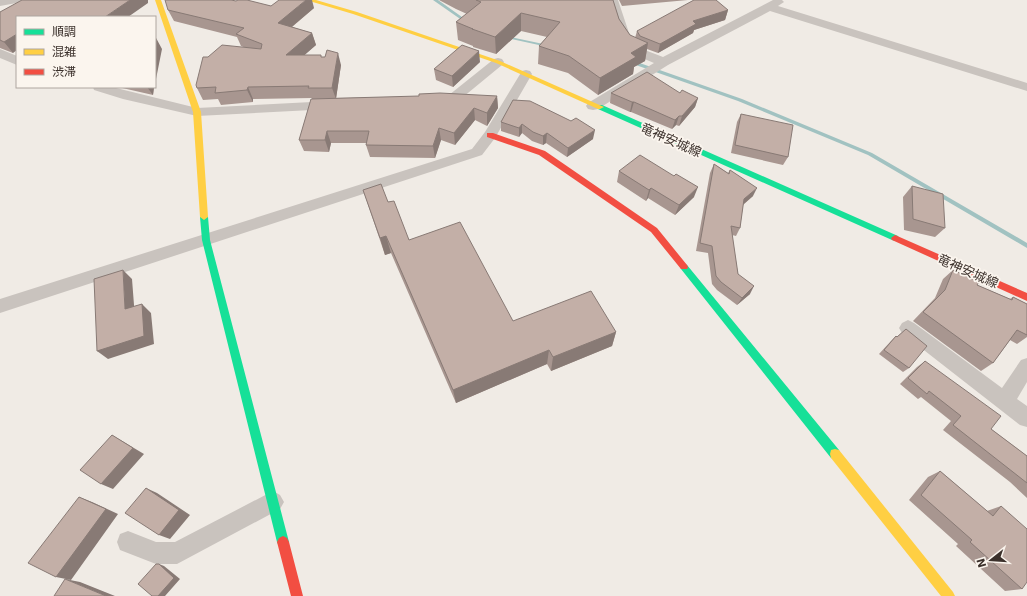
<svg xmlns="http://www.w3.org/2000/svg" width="1027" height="596" font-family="'DejaVu Sans','Noto Sans JP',sans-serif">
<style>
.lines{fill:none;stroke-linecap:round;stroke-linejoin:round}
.stream{fill:#a1c2c1;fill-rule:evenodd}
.street{fill:#c9c3be;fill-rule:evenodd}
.fast{fill:#16e098;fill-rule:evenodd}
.slow{fill:#ffcf43;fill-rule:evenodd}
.jam{fill:#f24e42;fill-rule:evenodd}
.wall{fill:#a89690}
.shaded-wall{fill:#887a75}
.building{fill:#c3afa7;stroke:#887a75}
.labels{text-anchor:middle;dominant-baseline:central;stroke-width:3.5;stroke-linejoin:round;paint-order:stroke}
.street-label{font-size:13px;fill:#3b302b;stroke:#fbf5ee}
</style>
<rect width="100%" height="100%" fill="#f0ebe5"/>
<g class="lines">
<path class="stream" d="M 433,0 L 438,0 L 469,22 L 466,23 Z
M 506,36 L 548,45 L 550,46 L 548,47 L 507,38 L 505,37 Z
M 630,61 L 634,61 L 742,99 L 872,153 L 1027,243 L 1027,248 L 868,155 L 738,101 L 630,63 Z"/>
<path class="street" d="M 0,0 L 24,0 L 22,2 L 0,6 Z
M 606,0 L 618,0 L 630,36 L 637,47 L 663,57 L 773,0 L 782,0 L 784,2 L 778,6 L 1027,83 L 1027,91 L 770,11 L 668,65 L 598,109 L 593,110 L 588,109 L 586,106 L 588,103 L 654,63 L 628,52 L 618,36 Z
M 0,49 L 17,56 L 17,65 L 0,58 Z
M 498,58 L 502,59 L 504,62 L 502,65 L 457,102 L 437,104 L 432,103 L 430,100 L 432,97 L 449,95 L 494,59 Z
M 526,70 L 530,71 L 532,74 L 495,138 L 482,155 L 0,313 L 0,299 L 472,149 L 485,132 L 522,71 Z
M 93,87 L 112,87 L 197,108 L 331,101 L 336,102 L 338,105 L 336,108 L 331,109 L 197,116 L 123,99 L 94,90 Z
M 908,320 L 914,323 L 1002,388 L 1021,360 L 1027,358 L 1027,382 L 1017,399 L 1027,406 L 1027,427 L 1020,425 L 902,333 L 899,328 L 902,323 Z
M 273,491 L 280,495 L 284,502 L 280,509 L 177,564 L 156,564 L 120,550 L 117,542 L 120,534 L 128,531 L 156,542 L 175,542 Z"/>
<path class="fast" d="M 598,105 L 602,105 L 898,236 L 899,238 L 895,241 L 892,240 L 598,109 Z
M 204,214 L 208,217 L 210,240 L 289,542 L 287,546 L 283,548 L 279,546 L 277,542 L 202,240 L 200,217 Z
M 684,263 L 687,265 L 839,450 L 840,454 L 839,458 L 835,459 L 831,458 L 681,269 L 680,267 L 681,265 Z"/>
<path class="slow" d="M 155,0 L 161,0 L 201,112 L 208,217 L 204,220 L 200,217 L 193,112 Z
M 306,0 L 316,0 L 357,12 L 500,61 L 604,107 L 600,109 L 598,109 L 496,63 L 353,14 Z
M 835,449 L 839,450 L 953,592 L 955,596 L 941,596 L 831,458 L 830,454 L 831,450 Z"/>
<path class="jam" d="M 487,133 L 493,133 L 545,151 L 657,228 L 687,265 L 688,267 L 687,269 L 681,269 L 651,232 L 539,155 L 487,137 Z
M 895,235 L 1027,293 L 1027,301 L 892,240 L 891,238 Z
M 283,536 L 287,538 L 289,542 L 303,596 L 291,596 L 277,542 L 279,538 Z"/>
</g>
<path class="wall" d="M 439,0 L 613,0 L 619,19 L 630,35 L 635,38 L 637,31 L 728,10 L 725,20 L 694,30 L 693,33 L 658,53 L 647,49 L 645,61 L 634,67 L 633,74 L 598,95 L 568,73 L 538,64 L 539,46 L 547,37 L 521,31 L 496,54 L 473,47 L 473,46 L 458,40 L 456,22 L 467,14 L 456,9 Z
M 619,0 L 688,0 L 622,6 Z
M 236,1 L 271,6 L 314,8 L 292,27 L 312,33 L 316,45 L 304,55 L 322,57 L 341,65 L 336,98 L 497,96 L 498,108 L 487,126 L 475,120 L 455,145 L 441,140 L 435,158 L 370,157 L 366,145 L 367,143 L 331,143 L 329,152 L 304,151 L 299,140 L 312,99 L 312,98 L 253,99 L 253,102 L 221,105 L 218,99 L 203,100 L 197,88 L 208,57 L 246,48 L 241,46 L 237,37 L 174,21 L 168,10 Z
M 148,3 L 17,17 L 13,53 L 0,48 L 0,12 Z
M 480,62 L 453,87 L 436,80 L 434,69 Z
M 118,87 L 154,87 L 153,95 Z
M 611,93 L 680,93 L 698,98 L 695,107 L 679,126 L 676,125 L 672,129 L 631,112 L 630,112 L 610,103 Z
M 513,100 L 593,139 L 567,157 L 546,143 L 543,145 L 532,141 L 522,133 L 519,137 L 501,131 L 501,122 Z
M 741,114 L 788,157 L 783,165 L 731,153 L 737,122 Z
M 714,164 L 728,173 L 730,170 L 753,196 L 743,205 L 740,228 L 736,236 L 732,235 L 738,274 L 750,294 L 737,305 L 717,290 L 712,284 L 708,253 L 696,251 L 710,173 Z
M 619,171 L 694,197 L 675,215 L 648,198 L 646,201 L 617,182 Z
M 912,186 L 945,228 L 935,237 L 904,230 L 903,197 Z
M 363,190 L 388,202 L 409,240 L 513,321 L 616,332 L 612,346 L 551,371 L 547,364 L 456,403 L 391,253 L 385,255 Z
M 953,270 L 977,285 L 1010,299 L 1013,297 L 1027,304 L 1027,337 L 1017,344 L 1010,340 L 993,363 L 981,371 L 913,321 L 935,298 L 943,279 Z
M 906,329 L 909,368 L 903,372 L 879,354 L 891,341 L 896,336 L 897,337 Z
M 925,361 L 991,429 L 1027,456 L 1027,498 L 1010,482 L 943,430 L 951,421 L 921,397 L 918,399 L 900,384 L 917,367 Z
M 940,471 L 987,511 L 1001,506 L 1022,589 L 1005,591 L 956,546 L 958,544 L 909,500 L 928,477 Z"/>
<path class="shaded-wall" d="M 130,0 L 148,0 L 148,3 L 128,17 L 105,17 Z
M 306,0 L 312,0 L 314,8 L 282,35 L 278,23 Z
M 728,10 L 725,20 L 694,30 L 693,33 L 658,53 L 660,44 L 693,21 Z
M 521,13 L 521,31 L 496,54 L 495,37 Z
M 312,33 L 316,45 L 291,67 L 286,55 Z
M 17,34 L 17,50 L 13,53 L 4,42 Z
M 155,36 L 162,49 L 155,84 Z
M 648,43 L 645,61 L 634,67 L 633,74 L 598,95 L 600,78 L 631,53 Z
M 479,51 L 480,62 L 453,87 L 452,76 Z
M 338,53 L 341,65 L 336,99 L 332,88 Z
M 147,87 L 154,87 L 153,95 Z
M 248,87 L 253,99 L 253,102 L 247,90 Z
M 497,96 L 498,108 L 487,126 L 487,113 Z
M 698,98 L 695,107 L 679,126 L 682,116 Z
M 632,102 L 634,102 L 631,112 L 630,112 Z
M 474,108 L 475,120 L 455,145 L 454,133 Z
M 679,116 L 676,125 L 672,129 L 675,120 Z
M 522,124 L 522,133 L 519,137 L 519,128 Z
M 439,128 L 441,140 L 435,158 L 433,146 Z
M 595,130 L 593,139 L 567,157 L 568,148 Z
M 327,131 L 331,143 L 329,152 L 325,140 Z
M 547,133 L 546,143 L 543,145 L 543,136 Z
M 698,187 L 694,197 L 675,215 L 679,205 Z
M 651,188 L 648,198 L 646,201 L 649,190 Z
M 757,188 L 753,196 L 739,208 L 744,199 Z
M 386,236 L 391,253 L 385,255 L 380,238 Z
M 123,270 L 132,279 L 135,318 L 125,309 Z
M 754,286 L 750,294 L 737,305 L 742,298 Z
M 142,304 L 151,313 L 154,344 L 108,359 L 97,351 Z
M 616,332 L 612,346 L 551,371 L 553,357 Z
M 549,350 L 547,364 L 456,403 L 453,390 Z
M 112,435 L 144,454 L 113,489 L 101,484 Z
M 146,488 L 157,493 L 190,515 L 170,539 L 159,535 Z
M 79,497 L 92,502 L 118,514 L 71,580 L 56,577 Z
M 159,564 L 164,566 L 180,579 L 165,596 L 158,596 Z
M 65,579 L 80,582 L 115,596 L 106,596 Z"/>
<path class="building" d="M 22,0 L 130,0 L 105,17 L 17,17 L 17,34 L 4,42 L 0,40 L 0,12 Z
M 165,0 L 231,0 L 236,1 L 238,0 L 247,0 L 271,6 L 279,0 L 306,0 L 278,23 L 312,33 L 286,55 L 321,55 L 321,57 L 325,57 L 327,50 L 338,53 L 332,88 L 308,88 L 309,86 L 248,87 L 247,90 L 215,93 L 216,87 L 197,88 L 196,85 L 203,57 L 208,57 L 222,45 L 261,49 L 262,44 L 236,34 L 244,28 L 168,10 Z
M 476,0 L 613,0 L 619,19 L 630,35 L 648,43 L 631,53 L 636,57 L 600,78 L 569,56 L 539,46 L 560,22 L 521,13 L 495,37 L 472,29 L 473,29 L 456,22 L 481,2 Z
M 694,0 L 716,0 L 728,10 L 693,21 L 696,24 L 660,44 L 640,36 L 637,31 Z
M 462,45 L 479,51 L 452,76 L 434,69 Z
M 647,72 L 680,93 L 682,90 L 698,98 L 682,116 L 679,116 L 675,120 L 634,102 L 632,102 L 611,93 Z
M 440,93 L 497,96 L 487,113 L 474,108 L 454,133 L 439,128 L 433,146 L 366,145 L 369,131 L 327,131 L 325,140 L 299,140 L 311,99 L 419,96 L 419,94 Z
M 513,100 L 530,101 L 571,121 L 576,118 L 595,130 L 568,148 L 547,133 L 543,136 L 533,132 L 522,124 L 519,128 L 501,122 Z
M 741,114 L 793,125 L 788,157 L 735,145 Z
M 640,155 L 674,176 L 676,174 L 698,187 L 679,205 L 651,188 L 649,190 L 619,171 Z
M 714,164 L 729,174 L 730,170 L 757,188 L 744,199 L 740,228 L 731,226 L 738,274 L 754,286 L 742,298 L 721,282 L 716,276 L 712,246 L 700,243 Z
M 381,184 L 388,202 L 394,201 L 409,240 L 460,222 L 513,321 L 591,291 L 616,332 L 553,357 L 549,350 L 453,390 L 386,236 L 380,238 L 363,190 Z
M 912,186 L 943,194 L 945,228 L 913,219 Z
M 123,270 L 125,309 L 142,304 L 144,336 L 97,351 L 94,279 Z
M 953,270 L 979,282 L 977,285 L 1012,300 L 1013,297 L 1027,304 L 1027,335 L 1017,330 L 993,363 L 923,312 L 945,290 Z
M 906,329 L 927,346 L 909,368 L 884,350 L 896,336 L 897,337 Z
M 925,361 L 1001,416 L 991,429 L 1027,456 L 1027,483 L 953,425 L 961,416 L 929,391 L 927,394 L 908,378 Z
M 112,435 L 133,448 L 101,484 L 80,470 Z
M 940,471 L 993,516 L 1001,506 L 1027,529 L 1027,582 L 1022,589 L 970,542 L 972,540 L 921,495 Z
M 146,488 L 179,510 L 159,535 L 125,513 Z
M 79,497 L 106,509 L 56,577 L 28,563 Z
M 156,564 L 159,564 L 174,578 L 158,596 L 152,596 L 138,584 Z
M 65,579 L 106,596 L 54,596 Z"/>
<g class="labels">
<g class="street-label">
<text transform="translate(671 140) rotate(24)">竜神安城線</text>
<text transform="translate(968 271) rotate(24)">竜神安城線</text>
</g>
</g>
<rect x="16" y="16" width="140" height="72" fill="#fbf5ee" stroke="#aea6a0"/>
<rect x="24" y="29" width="20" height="6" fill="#16e098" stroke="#aea6a0"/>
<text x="52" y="36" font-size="12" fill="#3b302b">順調</text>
<rect x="24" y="49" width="20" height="6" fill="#ffcf43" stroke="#aea6a0"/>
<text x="52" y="56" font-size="12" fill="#3b302b">混雑</text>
<rect x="24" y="69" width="20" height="6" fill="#f24e42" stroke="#aea6a0"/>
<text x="52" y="76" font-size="12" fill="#3b302b">渋滞</text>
<g transform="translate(991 560) rotate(253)" stroke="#fbf5ee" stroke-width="3" paint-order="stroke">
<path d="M0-3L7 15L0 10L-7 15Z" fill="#3b302b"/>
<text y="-6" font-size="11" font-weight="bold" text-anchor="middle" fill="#3b302b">N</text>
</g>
</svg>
